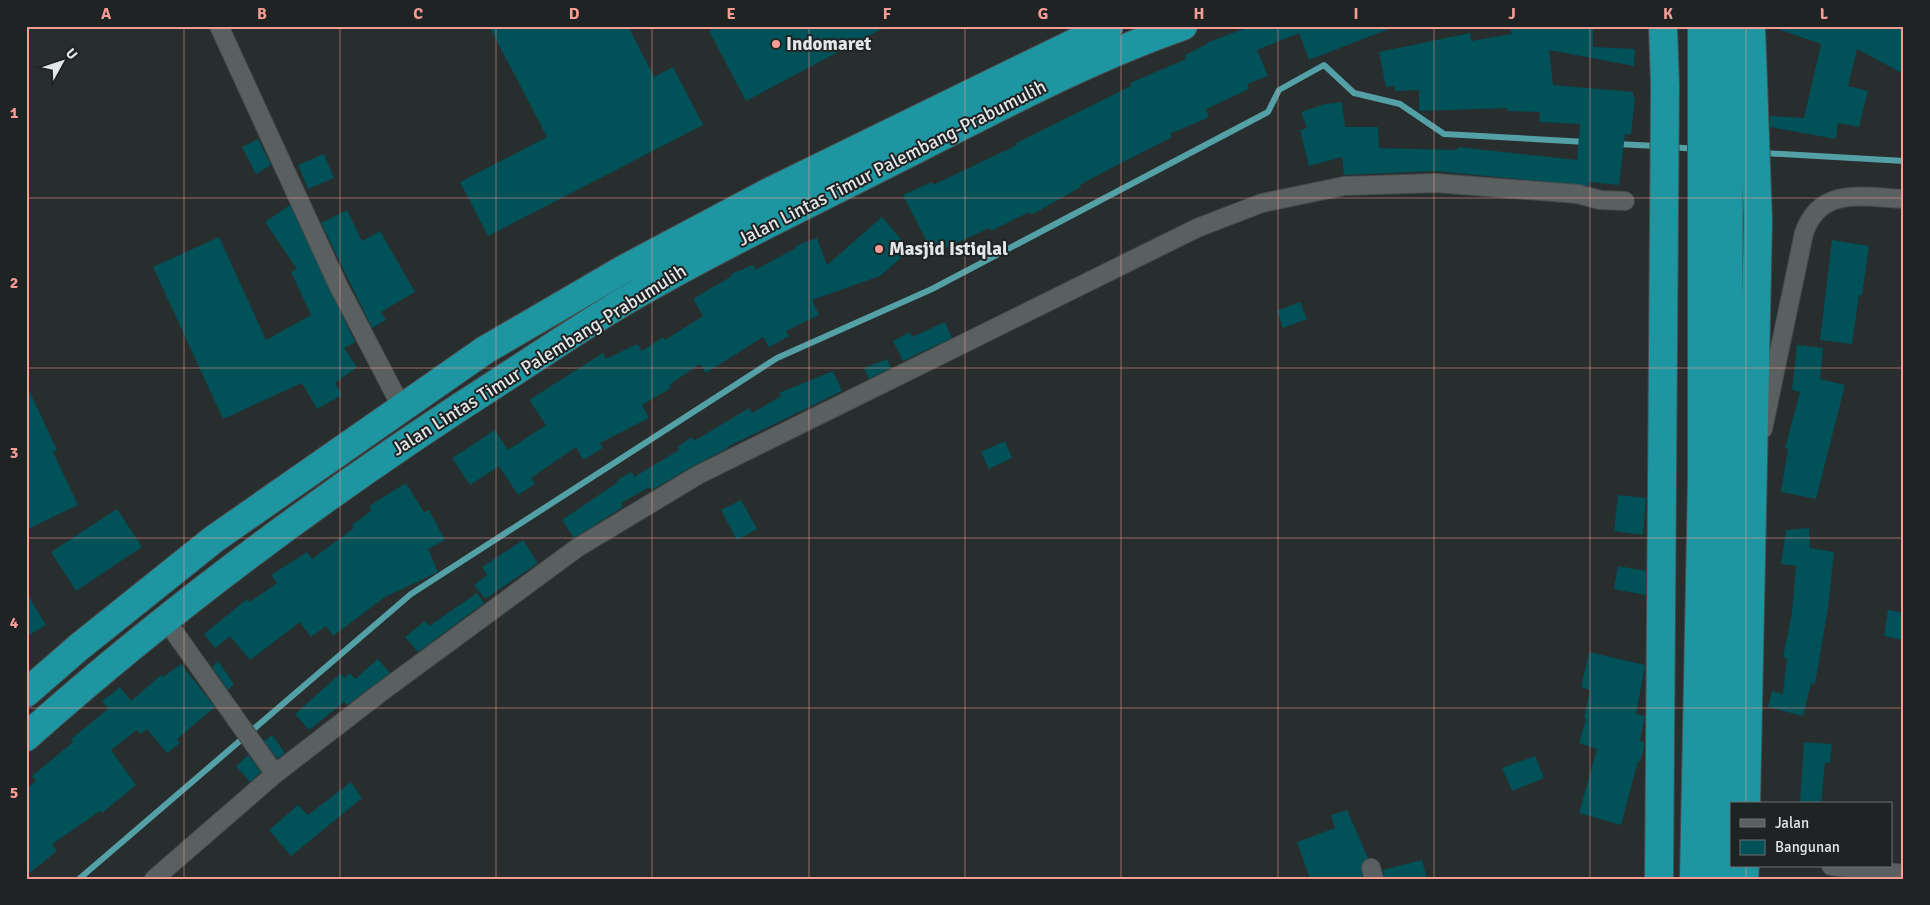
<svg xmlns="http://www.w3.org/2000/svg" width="1930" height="905" font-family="Signika,sans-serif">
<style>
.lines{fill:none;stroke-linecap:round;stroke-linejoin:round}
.stream{stroke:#54a0a7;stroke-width:6}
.building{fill:#005158}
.street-casing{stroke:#484b4c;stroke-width:20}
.highway-casing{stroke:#484b4c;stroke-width:30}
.street{stroke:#5a6060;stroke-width:18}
.highway{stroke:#1d96a2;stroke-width:28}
.grid{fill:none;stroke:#f59c94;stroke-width:1;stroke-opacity:0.55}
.poi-dot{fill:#f59c94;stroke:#1f2324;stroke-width:2}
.labels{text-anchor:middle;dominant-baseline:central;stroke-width:4;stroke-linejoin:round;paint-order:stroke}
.poi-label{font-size:19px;font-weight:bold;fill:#e3e6e6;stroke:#1f2324;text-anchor:start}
.street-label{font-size:19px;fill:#e3e6e6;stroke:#1f2324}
.neatline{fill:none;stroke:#f59c94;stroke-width:2}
.grid-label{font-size:16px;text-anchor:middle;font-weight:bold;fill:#f59c94}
</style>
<rect width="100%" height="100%" fill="#282d2e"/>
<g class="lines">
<path class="stream" d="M 1616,144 L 1658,146
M 1671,147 L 1696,149
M 1763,153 L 1904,161
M 79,879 L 411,594 L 777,358 L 932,289 L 1268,112 L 1279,90 L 1324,65 L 1354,93 L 1400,104 L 1444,134 L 1586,142"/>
</g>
<path class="building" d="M 489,26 L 628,26 L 654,77 L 673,67 L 703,125 L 488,236 L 460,182 L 547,137 Z
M 718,26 L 887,26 L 746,101 L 709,31 Z
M 1252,26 L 1394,27 L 1309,60 L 1299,33 L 1257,50 L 1268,76 L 1247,84 L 1249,89 L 1206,109 L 1209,117 L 1170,134 L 1172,137 L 1100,174 L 1080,185 L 1081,187 L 1031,215 L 1029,212 L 991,231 L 989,228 L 933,254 L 903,195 L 932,182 L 933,185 L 1017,145 L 1016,143 L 1131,86 L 1130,83 L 1186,59 L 1185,55 L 1207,44 L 1206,43 Z
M 1510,26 L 1593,26 L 1593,47 L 1635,49 L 1634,66 L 1549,50 L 1553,85 L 1633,92 L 1633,97 L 1635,97 L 1631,135 L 1625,134 L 1619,185 L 1589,182 L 1589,186 L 1435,171 L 1344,175 L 1342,157 L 1309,166 L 1300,130 L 1307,128 L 1301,112 L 1325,104 L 1342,102 L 1345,127 L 1378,127 L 1379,148 L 1457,150 L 1458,147 L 1577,160 L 1580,124 L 1539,122 L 1540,112 L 1507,111 L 1507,108 L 1419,111 L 1419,90 L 1395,91 L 1395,86 L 1386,87 L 1379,52 L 1470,33 L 1471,41 L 1512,34 Z
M 1778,26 L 1904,26 L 1904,74 L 1857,49 L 1848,86 L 1868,91 L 1859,127 L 1838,123 L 1836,139 L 1770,127 L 1770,116 L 1804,118 L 1821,44 L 1778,29 Z
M 258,139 L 271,165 L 256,174 L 242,147 Z
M 324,154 L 334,178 L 308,189 L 298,165 Z
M 290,205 L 355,342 L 344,348 L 357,367 L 335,383 L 342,395 L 317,409 L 302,383 L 223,419 L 153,267 L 219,237 L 266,340 L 311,315 L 291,272 L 297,269 L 265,222 Z
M 347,210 L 362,241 L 380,231 L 415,292 L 381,312 L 386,320 L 372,328 L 321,223 Z
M 882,217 L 910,250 L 880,276 L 812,300 L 819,315 L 786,331 L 789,336 L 769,347 L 763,337 L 706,373 L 700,364 L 669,385 L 671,388 L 642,405 L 649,418 L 600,443 L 603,448 L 583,460 L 576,447 L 531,478 L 535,484 L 518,495 L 499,466 L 470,485 L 452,458 L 495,430 L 508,450 L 546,425 L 529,400 L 603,353 L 606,359 L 637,344 L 642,351 L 663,337 L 665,340 L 703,316 L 693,299 L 732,276 L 731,274 L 753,265 L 755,270 L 796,248 L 795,246 L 817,238 L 827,265 Z
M 1832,240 L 1869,246 L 1862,295 L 1859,295 L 1852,344 L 1820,340 Z
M 1300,302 L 1307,319 L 1283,328 L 1277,311 Z
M 945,322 L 952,338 L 903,361 L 893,341 L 910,332 L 912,337 Z
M 1797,345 L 1823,348 L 1820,379 L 1845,385 L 1816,499 L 1781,492 L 1788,449 L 1785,448 L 1800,392 L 1792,390 Z
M 887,359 L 891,368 L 869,379 L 864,368 Z
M 833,371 L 842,391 L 727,447 L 728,448 L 693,466 L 652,490 L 650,487 L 621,503 L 623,507 L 574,538 L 562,520 L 618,482 L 617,480 L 632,472 L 634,477 L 679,450 L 677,447 L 692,437 L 694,441 L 749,408 L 752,413 L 781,396 L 779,393 Z
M 26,384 L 57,450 L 53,452 L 78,505 L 26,530 Z
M 1005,441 L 1012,458 L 989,469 L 981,452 Z
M 406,483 L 424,512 L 429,510 L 445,540 L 428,549 L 438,572 L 385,597 L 333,636 L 326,626 L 311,637 L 300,622 L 250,660 L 230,636 L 215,648 L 204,634 L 247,599 L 250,602 L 277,583 L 271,575 L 307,552 L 312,559 L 354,528 L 352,525 L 371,511 L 369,506 Z
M 1618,495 L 1646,498 L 1643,535 L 1614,531 Z
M 741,500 L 757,529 L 737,540 L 721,510 Z
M 117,509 L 142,547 L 76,591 L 51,552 Z
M 1809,528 L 1810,548 L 1834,552 L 1828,607 L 1815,684 L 1811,683 L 1803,716 L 1768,707 L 1772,691 L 1783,694 L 1787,658 L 1783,657 L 1792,613 L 1796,566 L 1781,564 L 1786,530 Z
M 523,540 L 538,563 L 485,599 L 474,585 L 487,575 L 482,567 Z
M 1618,566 L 1646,571 L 1646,595 L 1614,589 Z
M 26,592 L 46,625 L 26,637 Z
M 477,593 L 484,603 L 418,652 L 405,637 L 425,621 L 429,626 Z
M 1888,610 L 1904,613 L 1904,640 L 1884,636 Z
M 1589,652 L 1645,665 L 1636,714 L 1645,716 L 1640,741 L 1644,742 L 1644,748 L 1640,762 L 1638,761 L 1621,825 L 1579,813 L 1597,749 L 1579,743 L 1586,719 L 1584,718 L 1590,690 L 1581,687 Z
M 378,659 L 390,673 L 347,705 L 344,702 L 309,730 L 295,714 L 341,673 L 344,678 L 350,673 L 355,679 Z
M 218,661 L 234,684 L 228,690 L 212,667 Z
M 181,664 L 215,707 L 177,739 L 180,743 L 167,753 L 147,729 L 140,734 L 137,730 L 111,750 L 136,785 L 102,813 L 100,811 L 52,844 L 57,851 L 26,876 L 26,789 L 36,781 L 32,776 L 73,742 L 71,739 L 108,709 L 102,701 L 120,687 L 131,701 L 161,675 L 163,677 Z
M 272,735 L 285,753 L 277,759 L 264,741 Z
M 1804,742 L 1832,744 L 1830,763 L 1825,763 L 1821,804 L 1800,804 Z
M 248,755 L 261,772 L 250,782 L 236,766 Z
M 1535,756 L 1544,778 L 1512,791 L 1502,768 Z
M 351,782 L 362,798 L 291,856 L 269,830 L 298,805 L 308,815 Z
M 1347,810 L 1368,858 L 1361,866 L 1363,879 L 1310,879 L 1297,842 L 1335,828 L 1331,815 Z
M 1422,860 L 1427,879 L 1384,879 L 1383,870 Z"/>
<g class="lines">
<g class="street-casing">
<path id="street" d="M 219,26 L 338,285 L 402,408
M 1763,429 L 1804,233 C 1820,186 1863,197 1904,199
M 165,619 L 275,774
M 1831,866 L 1904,874
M 1371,868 L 1374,879
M 154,879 L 275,774 L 380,693 L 577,548 L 698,475 L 1197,228 L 1262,203 L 1344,186 L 1436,183 L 1578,194 L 1600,200 L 1625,201"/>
</g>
<g class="highway-casing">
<path id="highway" d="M 26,693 L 79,647 L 214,539 L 485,350 L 624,269 L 771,191 L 1109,26
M 26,737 C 174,605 336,486 503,379 C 545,352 587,323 630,298 C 713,250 800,208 885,165 C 983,116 1080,62 1183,26
M 1746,804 L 1758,221 L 1751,26
M 1659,879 L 1665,86 L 1663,26
M 1694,879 L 1702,479 L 1702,26
M 1717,879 L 1728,482 L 1729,26
M 1744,879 L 1745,866"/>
</g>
<use href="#street" class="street"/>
<use href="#highway" class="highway"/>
</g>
<path class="grid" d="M 184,26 L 184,879M 340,26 L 340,879M 496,26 L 496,879M 652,26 L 652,879M 809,26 L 809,879M 965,26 L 965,879M 1121,26 L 1121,879M 1278,26 L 1278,879M 1434,26 L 1434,879M 1590,26 L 1590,879M 1746,26 L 1746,804M 26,198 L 1904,198M 26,368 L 1904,368M 26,538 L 1904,538M 26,708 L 1904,708M 1746,866 L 1746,879"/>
<g class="poi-dot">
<circle cx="776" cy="44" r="5"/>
<circle cx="879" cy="249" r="5"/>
</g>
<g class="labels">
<g class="poi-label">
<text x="786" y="44">Indomaret</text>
<text x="889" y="249">Masjid Istiqlal</text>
</g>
<g class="street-label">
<text transform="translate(892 163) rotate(-27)">Jalan Lintas Timur Palembang-Prabumulih</text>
<text transform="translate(539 360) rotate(-32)">Jalan Lintas Timur Palembang-Prabumulih</text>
</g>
</g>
<rect width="1930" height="905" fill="none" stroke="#1f2324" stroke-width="55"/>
<rect x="1730" y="802" width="162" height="65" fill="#1f2324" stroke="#6d7172"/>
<rect x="1740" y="819" width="25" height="8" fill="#5a6060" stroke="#6d7172"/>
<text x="1775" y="828" font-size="15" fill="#e3e6e6">Jalan</text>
<rect x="1740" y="840" width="25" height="15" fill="#005158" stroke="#6d7172"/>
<text x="1775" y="852" font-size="15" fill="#e3e6e6">Bangunan</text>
<g transform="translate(62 62) rotate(50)" stroke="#1f2324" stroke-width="4" paint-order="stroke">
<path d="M0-4L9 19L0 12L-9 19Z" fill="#e3e6e6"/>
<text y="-8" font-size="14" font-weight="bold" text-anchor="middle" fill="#e3e6e6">U</text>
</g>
<rect x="28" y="28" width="1874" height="850" class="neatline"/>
<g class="grid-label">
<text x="106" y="19">A</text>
<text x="262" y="19">B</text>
<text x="418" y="19">C</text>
<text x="574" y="19">D</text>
<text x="731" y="19">E</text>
<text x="887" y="19">F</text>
<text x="1043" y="19">G</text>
<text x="1199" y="19">H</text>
<text x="1356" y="19">I</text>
<text x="1512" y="19">J</text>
<text x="1668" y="19">K</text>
<text x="1824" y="19">L</text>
<text x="14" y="118">1</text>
<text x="14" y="288">2</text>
<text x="14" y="458">3</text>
<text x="14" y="628">4</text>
<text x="14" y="798">5</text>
</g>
</svg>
